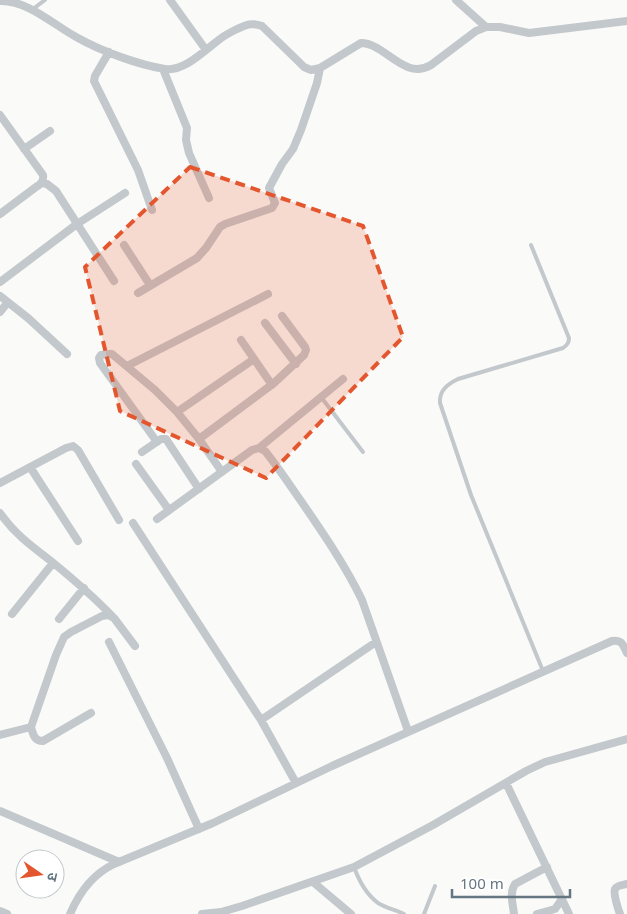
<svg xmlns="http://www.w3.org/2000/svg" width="627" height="914" font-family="'Noto Sans','Noto Sans Devanagari',sans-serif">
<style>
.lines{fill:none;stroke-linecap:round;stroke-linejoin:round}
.lane{stroke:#c3c8cc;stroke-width:4}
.street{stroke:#c3c8cc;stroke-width:8}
.marked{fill:#e4572e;fill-opacity:0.2;stroke:#e4572e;stroke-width:4;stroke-dasharray:10 6;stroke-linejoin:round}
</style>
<rect width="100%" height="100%" fill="#fafaf8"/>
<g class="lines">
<path class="lane" d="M 33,9 L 45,0
M 531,245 L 569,338 C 569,343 567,345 563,348 L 458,379 C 448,384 439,390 440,403 L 471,495 L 543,671
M 321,397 L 363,452
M 354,867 C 359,881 366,894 378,903 C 386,908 396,910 404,914
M 424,914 L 435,886"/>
<path class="street" d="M 170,0 L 206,50
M 456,0 L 486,27
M 0,1 C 28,0 55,26 78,38 C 101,51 139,65 165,69 C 184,72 205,50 220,39 C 225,35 231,32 237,29 C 246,25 252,22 262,26 L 299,62 L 304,67 L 311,70 L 320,68 L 361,43 C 385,43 404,81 431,65 L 476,31 L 486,27 L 500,27 L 529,33 L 627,21
M 109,52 L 95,76 L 94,81 L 138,170 L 152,210
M 163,69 L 187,128 L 186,140 L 189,153 L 209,198
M 0,115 L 43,175 C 44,181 41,184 36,187 L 0,214
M 24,149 L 50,131
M 42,183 L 47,184 L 56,191 L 114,281
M 124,245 L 150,285
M 0,282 L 77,224 L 125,193
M 138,293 L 197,258 L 206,248 L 220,227 L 225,224 L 272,208 L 275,203 L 269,188 L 282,164 L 293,149 L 301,130 L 317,83 L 320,68
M 0,296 L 28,318 L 67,354
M 0,312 L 8,302
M 265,323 L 296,364
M 241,340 L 272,385
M 127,366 L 268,294
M 177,412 L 254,359
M 199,439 L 274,383 L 304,355 L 306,350 L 305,347 L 282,316
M 157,442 L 100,363 L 99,358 L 101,355 L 110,354 L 112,354 L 155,390 L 177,412 L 199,439 L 222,472
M 259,448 L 343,379
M 142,452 L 161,439 L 166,439 L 199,489
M 136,464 L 169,510
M 30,467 L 78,541
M 0,483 L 66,448 L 73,446 L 78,450 L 119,520
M 0,513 C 16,535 30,545 51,561 C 73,579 93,596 112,616
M 157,519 L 252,450 L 259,448 L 265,451 C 278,467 289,484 301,501 C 323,533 345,565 362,600 L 408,731
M 133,523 L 261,720 L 296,783
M 12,614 L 53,563
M 59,619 L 84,588
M 109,642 L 167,758 L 199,829
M 261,720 L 376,642
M 31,727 C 33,734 34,741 43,741 L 91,713
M 0,735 L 31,727 L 56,655 L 64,637 L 71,632 L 102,616 L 108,615 L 114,618 L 135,646
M 506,783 L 569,914
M 0,811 L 119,862
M 313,882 L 351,914
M 0,911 L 7,914
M 70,914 C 79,893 93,874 114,864 L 213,823 L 332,766 L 612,641 C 622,639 623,645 627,653
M 202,914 L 221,912 L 242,906 L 354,867 L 433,825 L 526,771 L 545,762 L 627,739
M 514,914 C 513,904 509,893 515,884 L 547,867
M 537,914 L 555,909 L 562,899
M 620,914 C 618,909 613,893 615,889 C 617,885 623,885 627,884"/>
</g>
<path class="marked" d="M 190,167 L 363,226 L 403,337 L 266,478 L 120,411 L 85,267 Z"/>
<g transform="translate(40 874) rotate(103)"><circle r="24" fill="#ffffff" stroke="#c1c8cd"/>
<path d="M0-4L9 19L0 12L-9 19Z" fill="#e4572e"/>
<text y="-8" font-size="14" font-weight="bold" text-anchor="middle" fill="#657683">उ</text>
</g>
<path d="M452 889v8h118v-8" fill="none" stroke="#657683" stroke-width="2.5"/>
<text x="460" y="889" font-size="15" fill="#657683" stroke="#ffffff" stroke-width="4" paint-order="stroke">100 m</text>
</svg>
